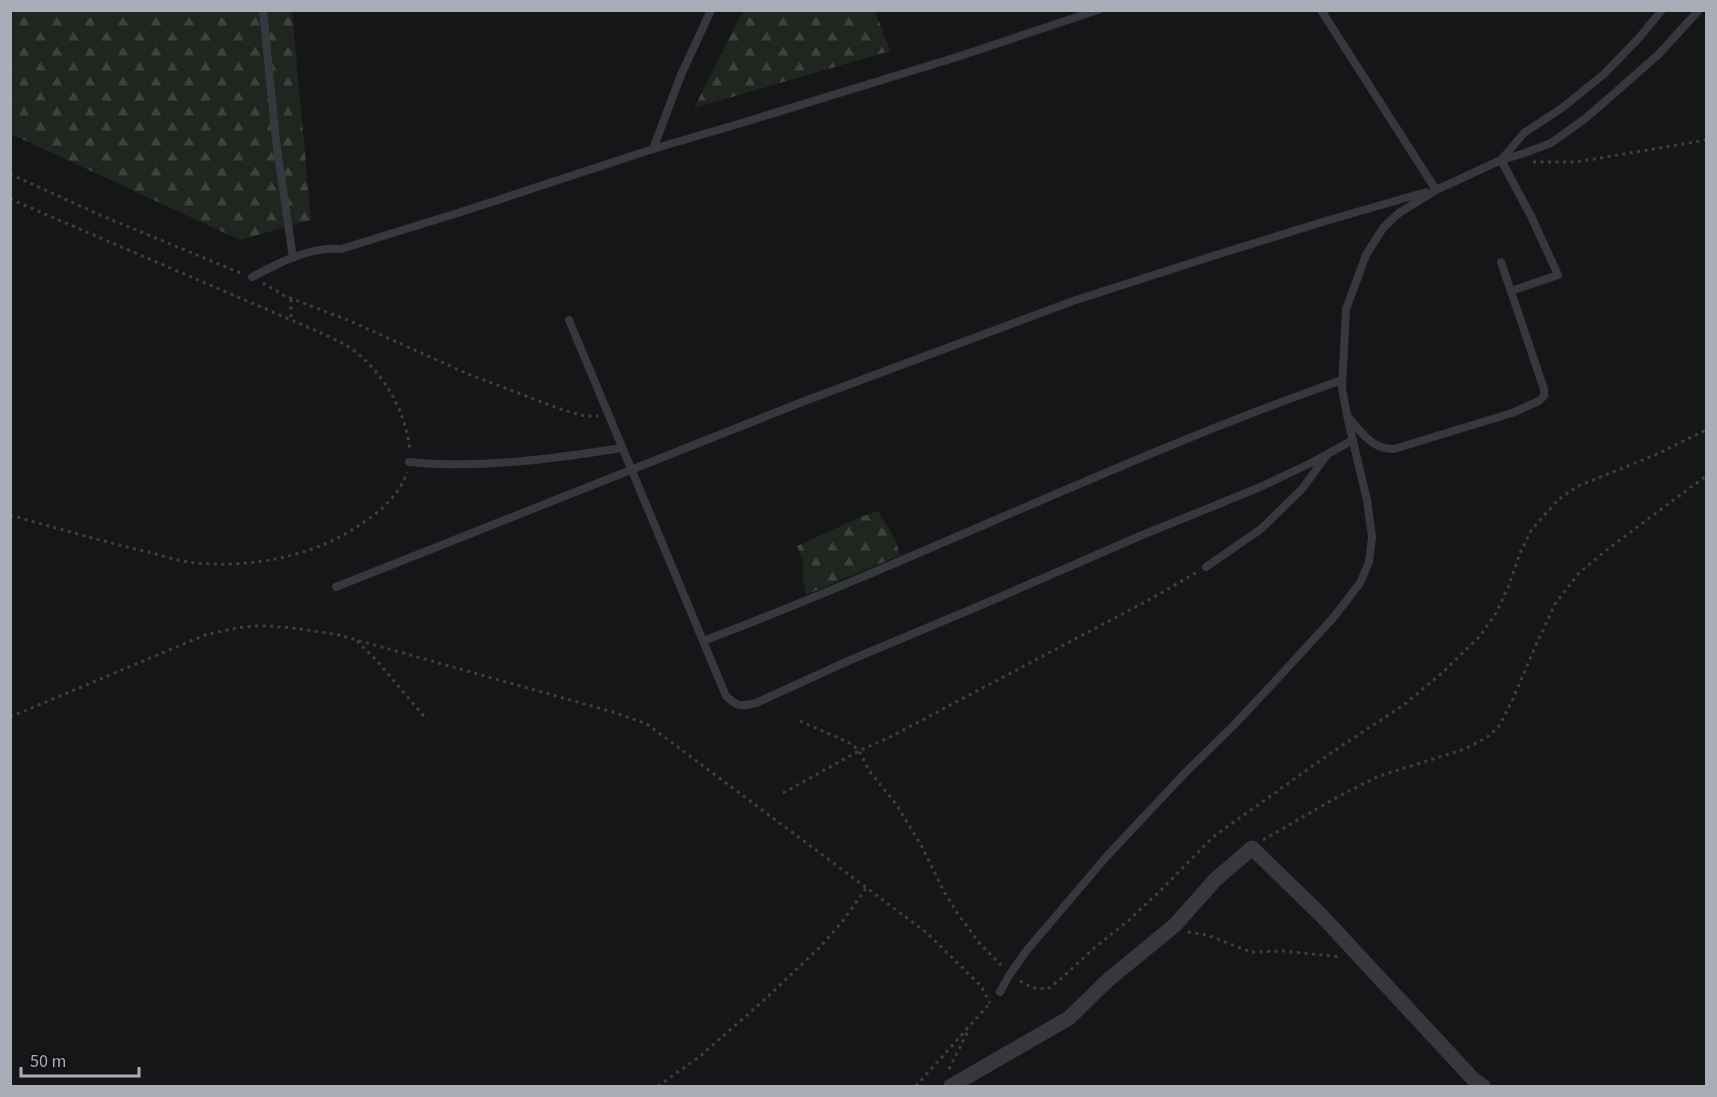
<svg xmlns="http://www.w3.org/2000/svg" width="1717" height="1097" font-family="'Source Sans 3',sans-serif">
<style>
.forest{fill:url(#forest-firs)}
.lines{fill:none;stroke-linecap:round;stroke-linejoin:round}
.path{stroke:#3d3f44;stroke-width:3;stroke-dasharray:3 4.5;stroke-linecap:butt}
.service{stroke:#37383d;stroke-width:8}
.minor{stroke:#37383d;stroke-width:15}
</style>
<defs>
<pattern id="forest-firs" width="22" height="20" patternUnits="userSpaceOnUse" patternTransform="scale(1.5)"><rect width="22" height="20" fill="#1e261f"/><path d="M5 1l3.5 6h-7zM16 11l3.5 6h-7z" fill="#3c433d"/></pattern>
</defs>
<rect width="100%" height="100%" fill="#161618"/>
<path class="forest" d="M 11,11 L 292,11 L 311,220 L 240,240 L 11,134 Z
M 743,11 L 875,11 L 890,51 L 694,108 Z
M 878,511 L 894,537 L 900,555 L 806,595 L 803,577 L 803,561 L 797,546 L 861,517 Z"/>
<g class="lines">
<path class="path" d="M 1533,162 L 1577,162 L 1706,140
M 10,174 L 100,215 L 243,274
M 10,199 L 319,332 C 329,337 342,342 352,349 C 384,373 406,411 410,451
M 263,283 L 285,296 L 350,321 L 468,374 L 563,410 L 585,416 L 598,416
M 291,299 L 291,321
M 10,515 C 56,528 101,541 148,552 C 164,556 180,562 197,563 C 250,568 310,557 355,528 C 376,515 399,497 407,472
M 357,641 L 378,662 L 427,720
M 10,717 L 205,635 C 223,631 241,626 260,626 C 287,626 313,631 339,635 L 613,712 L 647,724 L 927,933 L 981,986 L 990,1003
M 800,721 L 852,744 L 859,751 L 870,772 L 896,804 L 921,845 L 943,890 L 958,914 L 980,944 L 1003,967
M 783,793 L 859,751 L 892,736 L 1158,595 L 1197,572
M 1263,840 L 1339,796 L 1379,776 L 1465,749 L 1489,736 L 1499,726 L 1512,701 L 1536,645 L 1555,604 L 1579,573 L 1609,548 L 1706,476
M 1188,932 L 1207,935 L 1251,952 L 1284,951 L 1340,957
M 1020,981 L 1032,988 L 1048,989 L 1063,977 L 1094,948 L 1129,920 L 1162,889 L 1213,837 L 1328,755 L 1405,704 L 1443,672 L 1480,636 L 1496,613 L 1508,588 L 1520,553 L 1532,529 L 1559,499 L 1578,486 L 1655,455 L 1706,430
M 949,1069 L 969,1029
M 658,1086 L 699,1057 L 762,1002 L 819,948 L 842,922 L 867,887
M 916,1086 L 991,1002"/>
<path class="service" d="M 263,10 L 276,141 L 293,258
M 1321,10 L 1436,190
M 653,149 L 681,75 L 711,10
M 252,277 C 278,263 311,246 341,249 L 461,212 L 653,149 L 745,122 L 957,57 L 1098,10
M 1511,291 L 1558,275 L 1531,216 L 1501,160 L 1524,133 L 1562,108 L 1604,74 L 1638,39 L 1662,10
M 569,320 L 726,696 C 738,707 740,707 756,703 L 848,661 L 979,606 L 1140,536 L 1258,488 L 1311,463 L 1353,440
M 1349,418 C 1361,432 1373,450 1394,449 L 1512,413 L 1539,401 L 1544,396 L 1544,389 L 1501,262
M 409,462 C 480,469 552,459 622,448
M 1206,567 L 1261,529 L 1302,489 L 1327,455
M 336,587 L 802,402 L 1073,301 L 1219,254 L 1329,220 L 1426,192
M 703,641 C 918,560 1125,456 1342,380
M 1000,992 L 1010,974 L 1027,950 L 1107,856 L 1184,774 L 1233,726 L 1279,677 L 1333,618 L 1360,583 L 1369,562 L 1372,537 L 1367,500 L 1348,420 L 1342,388 L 1346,309 L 1366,255 L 1383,228 L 1399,213 L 1436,190 L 1501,160 L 1522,154 L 1551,143 L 1586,118 L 1659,54 L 1699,10"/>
<path class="minor" d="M 951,1086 L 1069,1018 L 1108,980 L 1175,925 L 1215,880 L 1252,848 L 1321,915 L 1474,1080 L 1483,1086"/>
</g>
<rect width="1717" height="1097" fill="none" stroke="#a8adb8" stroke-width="24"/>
<path d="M21 1067v9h118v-9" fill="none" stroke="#a8adb8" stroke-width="3"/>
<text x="30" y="1067" font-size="18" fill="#a8adb8" stroke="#111113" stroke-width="4.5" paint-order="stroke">50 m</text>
</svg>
